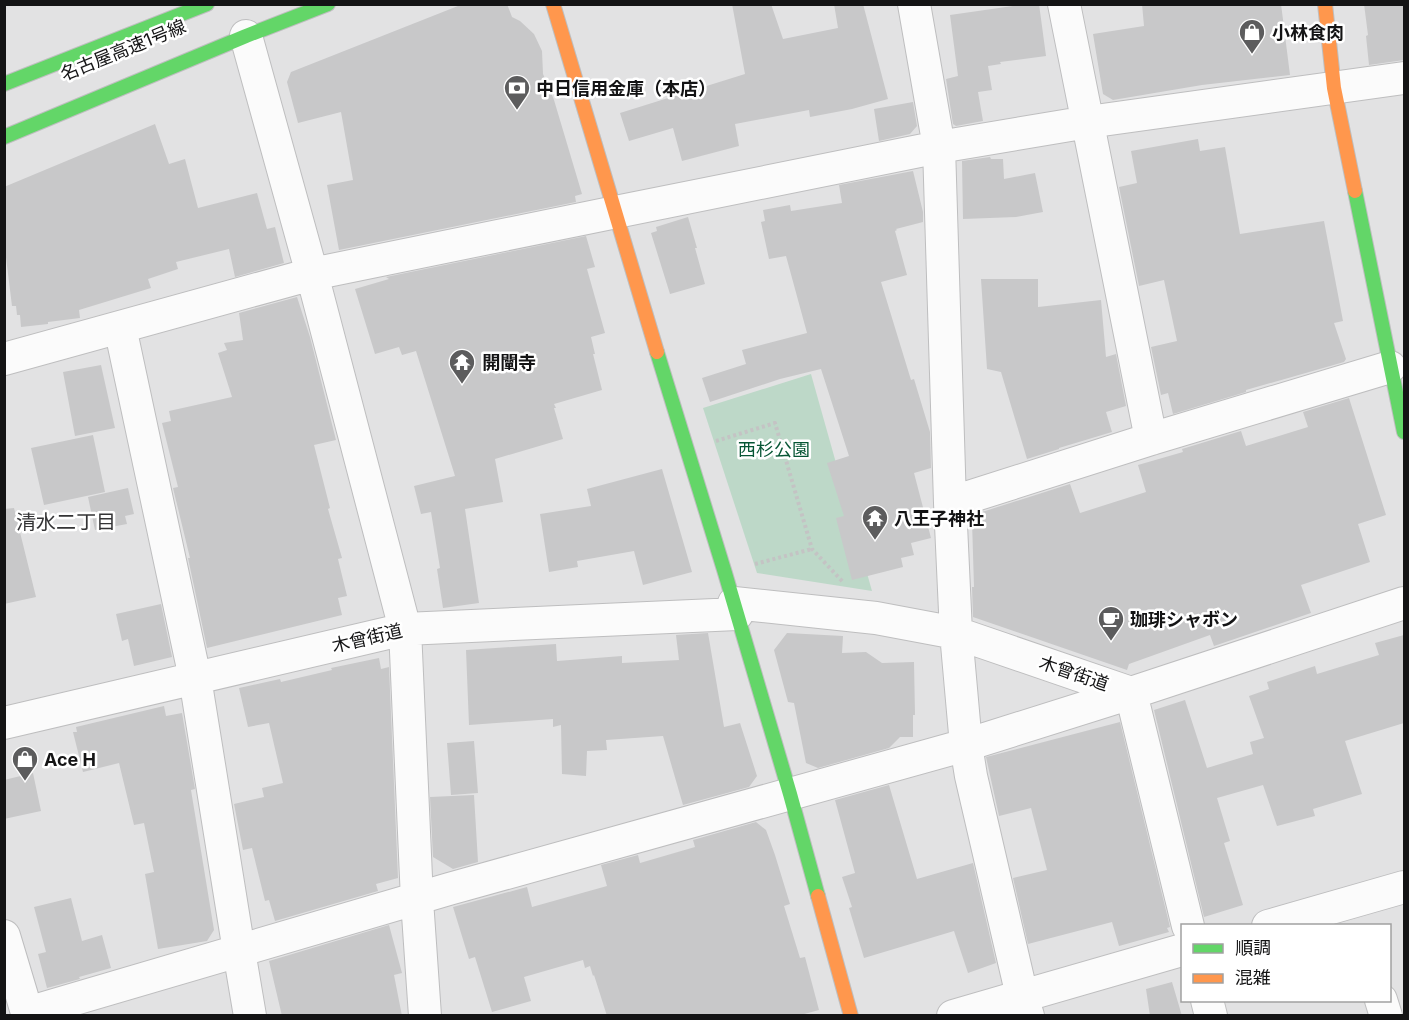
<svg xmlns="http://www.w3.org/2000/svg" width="1409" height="1020" font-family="Inter,'Noto Sans JP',sans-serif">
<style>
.green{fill:#bdd8c8}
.building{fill:#c8c8c9}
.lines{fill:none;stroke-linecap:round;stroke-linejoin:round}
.street-casing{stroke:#bebebf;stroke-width:34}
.fast-casing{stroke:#bebebf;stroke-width:16}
.slow-casing{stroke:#bebebf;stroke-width:16}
.path{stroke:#c4c3c4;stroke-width:4;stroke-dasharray:3 3;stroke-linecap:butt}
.street{stroke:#fbfbfb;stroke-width:32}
.fast{stroke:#63d668;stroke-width:14}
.slow{stroke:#ff974d;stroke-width:14}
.labels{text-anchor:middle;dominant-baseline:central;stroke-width:5;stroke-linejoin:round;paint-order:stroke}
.poi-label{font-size:18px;font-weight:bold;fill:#141415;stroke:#fff;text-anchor:start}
.street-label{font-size:18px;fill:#141415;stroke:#fff}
.park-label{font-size:18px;fill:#075635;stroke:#fff}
.neighbourhood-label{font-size:20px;fill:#343436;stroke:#fff}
</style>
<rect width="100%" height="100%" fill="#e2e2e3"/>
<path class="green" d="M 811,374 L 872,591 L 757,573 L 703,408 Z"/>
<path class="building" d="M 463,4 L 507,4 L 512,17 L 520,21 L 534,34 L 542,51 L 543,74 L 554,100 L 582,194 L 575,196 L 576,202 L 339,250 L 327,185 L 353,180 L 341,112 L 298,123 L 287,82 L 291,72 Z
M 732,4 L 771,4 L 783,39 L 838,28 L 834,4 L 863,4 L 888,99 L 852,109 L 810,117 L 809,110 L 735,124 L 739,146 L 682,161 L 673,128 L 629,141 L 620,113 L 745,74 Z
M 1026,4 L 1039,4 L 1046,56 L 1000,62 L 1001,64 L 988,66 L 992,90 L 978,92 L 983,121 L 956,126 L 953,124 L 946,79 L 958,76 L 950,15 Z
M 1142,4 L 1281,4 L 1290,75 L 1202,85 L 1113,100 L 1103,94 L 1093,34 L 1144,26 Z
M 1364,4 L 1404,4 L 1404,60 L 1369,65 L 1366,36 L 1368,35 Z
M 913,102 L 917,126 L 910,134 L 879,141 L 874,109 Z
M 155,124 L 169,164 L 185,159 L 198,208 L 257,193 L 267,229 L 275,227 L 284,263 L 235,277 L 229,249 L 176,262 L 178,269 L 148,279 L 151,288 L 79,310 L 80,318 L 48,322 L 48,324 L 21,327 L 20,315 L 17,315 L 16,306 L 12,306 L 4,241 L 4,187 Z
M 1198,139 L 1200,151 L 1225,147 L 1240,234 L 1324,221 L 1343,321 L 1334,323 L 1346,359 L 1344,362 L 1246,390 L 1246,392 L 1173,414 L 1168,393 L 1161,395 L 1151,347 L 1177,341 L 1164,280 L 1139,286 L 1119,187 L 1137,183 L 1131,151 Z
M 990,157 L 991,159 L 1003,159 L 1004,179 L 1035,173 L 1043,212 L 1016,217 L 963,219 L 962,161 Z
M 913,171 L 923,212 L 923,222 L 896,229 L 897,230 L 895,231 L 907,275 L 881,282 L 911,380 L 914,379 L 930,432 L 931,468 L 914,473 L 931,538 L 911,543 L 914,555 L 901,558 L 903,567 L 852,580 L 836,518 L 844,516 L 827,463 L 849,456 L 821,369 L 780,379 L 710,402 L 702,378 L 746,364 L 742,350 L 807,333 L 786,256 L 769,259 L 761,222 L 765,221 L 763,210 L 790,205 L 791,211 L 842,203 L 839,185 Z
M 688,217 L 697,248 L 695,248 L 705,284 L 670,294 L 651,233 L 657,231 L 656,227 Z
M 586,236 L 595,267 L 587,269 L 605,333 L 591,337 L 595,354 L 593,354 L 602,390 L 554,404 L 556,408 L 554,408 L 563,439 L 495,459 L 503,502 L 465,509 L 479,603 L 443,608 L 437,569 L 440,568 L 431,512 L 421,514 L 414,486 L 455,476 L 416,351 L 402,355 L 399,347 L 375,354 L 355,289 L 389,279 L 386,277 Z
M 981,279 L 1038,279 L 1038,307 L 1101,300 L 1106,357 L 1116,354 L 1126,406 L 1106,412 L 1112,432 L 1059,448 L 1059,449 L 1027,459 L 1001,372 L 987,369 Z
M 297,297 L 310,337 L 336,440 L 314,445 L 330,508 L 328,509 L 342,558 L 338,559 L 347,596 L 338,598 L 342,615 L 207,648 L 188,558 L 190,558 L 173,488 L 178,487 L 162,423 L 171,421 L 169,411 L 232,397 L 218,353 L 227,350 L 224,343 L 243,340 L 239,313 Z
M 101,365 L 115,428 L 75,436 L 63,372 Z
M 1349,398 L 1386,515 L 1358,524 L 1370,562 L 1301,585 L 1311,613 L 1214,646 L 1210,635 L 1129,664 L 1127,670 L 973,617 L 972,587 L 974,587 L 972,521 L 983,517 L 982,512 L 1070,484 L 1080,513 L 1146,492 L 1138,465 L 1183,452 L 1182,449 L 1241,431 L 1246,446 L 1308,427 L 1303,412 Z
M 93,435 L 105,492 L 44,505 L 31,448 Z
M 662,469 L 692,572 L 643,585 L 634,551 L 577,561 L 578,567 L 549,572 L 540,514 L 591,506 L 587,489 Z
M 128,488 L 134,514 L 125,516 L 127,524 L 95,530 L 88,497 Z
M 14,508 L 36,597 L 4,604 L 4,509 Z
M 161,604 L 172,657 L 134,666 L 128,639 L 122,641 L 116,614 Z
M 708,633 L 724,727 L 740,723 L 757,776 L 749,787 L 683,805 L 663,736 L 606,740 L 607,750 L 587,751 L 586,776 L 562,774 L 561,725 L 553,727 L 553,719 L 469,725 L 466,650 L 556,644 L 557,661 L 622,656 L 622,663 L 679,660 L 676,635 Z
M 787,633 L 843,636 L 842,653 L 866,652 L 882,663 L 914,662 L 915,715 L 913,715 L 913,737 L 900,737 L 889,748 L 818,768 L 806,763 L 794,703 L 788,702 L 774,650 Z
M 1404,635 L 1404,723 L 1345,741 L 1362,794 L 1313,809 L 1315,816 L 1277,826 L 1263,785 L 1217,798 L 1230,841 L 1224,843 L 1243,905 L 1204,917 L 1154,710 L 1185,700 L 1207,768 L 1253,754 L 1250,742 L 1264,738 L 1249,696 L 1269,689 L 1267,682 L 1315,666 L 1317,674 L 1379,655 L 1375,643 Z
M 379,658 L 381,669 L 389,667 L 398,878 L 376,884 L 378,891 L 275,921 L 269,900 L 265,901 L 252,848 L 243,850 L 234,804 L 264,797 L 262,788 L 283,783 L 269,723 L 248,727 L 239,688 L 280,679 L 281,682 L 332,670 L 331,668 Z
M 164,706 L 166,716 L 182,713 L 195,789 L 191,790 L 214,930 L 207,941 L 158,949 L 145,874 L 154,872 L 144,823 L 134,825 L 119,763 L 83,772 L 73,732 L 77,732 L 76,727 Z
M 1120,722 L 1170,927 L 1167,928 L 1169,932 L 1119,946 L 1112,922 L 1028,944 L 1013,878 L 1047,870 L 1031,808 L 999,816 L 986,757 Z
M 474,741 L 478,793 L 451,795 L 447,743 Z
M 33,773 L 41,811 L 4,819 L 4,780 Z
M 889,785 L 917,879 L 973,863 L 996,963 L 968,973 L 954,931 L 864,958 L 849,908 L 852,907 L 842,877 L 855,873 L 835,800 Z
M 474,795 L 478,862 L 453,869 L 433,857 L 430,797 Z
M 756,822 L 766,830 L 775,855 L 790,904 L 784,906 L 800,958 L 805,957 L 819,1010 L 797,1016 L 607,1016 L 594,975 L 593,976 L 590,966 L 585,968 L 583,960 L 524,977 L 531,1001 L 492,1012 L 475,957 L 469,959 L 453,907 L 527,887 L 532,907 L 607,886 L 601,865 L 638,855 L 640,863 L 695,847 L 693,840 Z
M 71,898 L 82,941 L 102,935 L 111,968 L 79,977 L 80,979 L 47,988 L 38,954 L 46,952 L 34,907 Z
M 389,925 L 402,973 L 394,975 L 402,1016 L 282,1016 L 269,961 Z
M 1172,982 L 1182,1016 L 1150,1016 L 1146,989 Z"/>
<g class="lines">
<g class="street-casing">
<path id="street" d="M 914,4 L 939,147 L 950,503 L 956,633 L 966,745 L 971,776 L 1022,996 L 1028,1016
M 1064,4 L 1151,439
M 246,36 L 312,274 L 405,629 L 417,900 L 425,1016
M 120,327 L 195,678 L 239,951 L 250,1016
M 4,359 L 312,274 L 616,212 L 939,147 L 1088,122 L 1404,78
M 950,503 L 1151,439 L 1390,367
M 734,603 L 876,618 L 956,633 L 1131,693
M 1131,693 L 1188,926
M 4,723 L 405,629 L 737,614
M 1268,926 L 1404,887
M 4,936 L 28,1016
M 1207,1000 L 1211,1016
M 1381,1000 L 1386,1016
M 27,1013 L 449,889 L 966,745 L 1131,693 L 1404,603
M 953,1016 L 1182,950"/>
</g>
<g class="fast-casing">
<path id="fast" d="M 4,84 L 207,4
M 4,137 L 246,36 L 328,4
M 1355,191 L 1404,432
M 657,352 L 725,573 L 790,794 L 818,896"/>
</g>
<g class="slow-casing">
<path id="slow" d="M 553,4 L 657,352
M 1325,4 L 1334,88 L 1355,191
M 818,896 L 851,1016"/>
</g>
<path class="path" d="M 716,441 L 775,423 L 812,549 L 843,582
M 755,564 L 812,549"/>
<use href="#street" class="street"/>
<use href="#fast" class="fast"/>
<use href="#slow" class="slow"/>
</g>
<defs>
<g id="shop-pin" transform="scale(1.35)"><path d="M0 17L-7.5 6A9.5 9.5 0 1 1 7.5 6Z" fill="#5c5c5d" stroke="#fff"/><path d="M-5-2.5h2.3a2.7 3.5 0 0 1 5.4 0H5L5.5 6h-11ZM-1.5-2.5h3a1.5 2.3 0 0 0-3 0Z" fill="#fff"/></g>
<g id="bank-pin" transform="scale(1.35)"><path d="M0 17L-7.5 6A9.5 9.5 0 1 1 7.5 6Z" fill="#5c5c5d" stroke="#fff"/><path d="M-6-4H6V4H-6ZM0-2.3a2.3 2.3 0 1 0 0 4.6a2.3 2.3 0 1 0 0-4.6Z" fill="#fff"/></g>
<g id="temple-pin" transform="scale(1.35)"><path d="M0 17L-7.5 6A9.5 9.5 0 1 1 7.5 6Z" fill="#5c5c5d" stroke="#fff"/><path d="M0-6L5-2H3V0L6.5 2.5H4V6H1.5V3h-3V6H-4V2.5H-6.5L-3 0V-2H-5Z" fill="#fff"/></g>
<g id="cafe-pin" transform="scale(1.35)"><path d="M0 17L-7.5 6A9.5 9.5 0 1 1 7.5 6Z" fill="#5c5c5d" stroke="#fff"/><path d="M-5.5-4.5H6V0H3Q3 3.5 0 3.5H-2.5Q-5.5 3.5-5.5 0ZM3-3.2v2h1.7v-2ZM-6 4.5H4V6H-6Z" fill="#fff"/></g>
</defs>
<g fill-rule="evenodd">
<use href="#shop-pin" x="1252" y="32"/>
<use href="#bank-pin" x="517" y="88"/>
<use href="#temple-pin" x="462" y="362"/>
<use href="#temple-pin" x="875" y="518"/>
<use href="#cafe-pin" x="1111" y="619"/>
<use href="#shop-pin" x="25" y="759"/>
</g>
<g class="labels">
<g class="poi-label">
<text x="1272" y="32">小林食肉</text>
<text x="536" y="88">中日信用金庫（本店）</text>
<text x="482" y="362">開闡寺</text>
<text x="894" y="518">八王子神社</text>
<text x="1130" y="619">珈琲シャボン</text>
<text x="44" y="759">Ace H</text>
</g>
<g class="street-label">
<text transform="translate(123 50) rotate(-22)">名古屋高速1号線</text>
<text transform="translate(367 638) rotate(-13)">木曾街道</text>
<text transform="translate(1074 673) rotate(19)">木曾街道</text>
</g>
<g class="park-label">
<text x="774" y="449">西杉公園</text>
</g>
<g class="neighbourhood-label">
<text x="66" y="522">清水二丁目</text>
</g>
</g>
<rect width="1409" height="1020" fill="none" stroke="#141415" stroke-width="12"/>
<rect x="1181" y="924" width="210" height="78" fill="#ffffff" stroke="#a1a1a1" stroke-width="1.5"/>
<rect x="1193" y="944" width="30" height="9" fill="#63d668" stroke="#a1a1a1" stroke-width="1.5"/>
<text x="1235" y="954" font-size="18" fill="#141415">順調</text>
<rect x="1193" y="974" width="30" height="9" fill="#ff974d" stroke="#a1a1a1" stroke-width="1.5"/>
<text x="1235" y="984" font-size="18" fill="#141415">混雑</text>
</svg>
